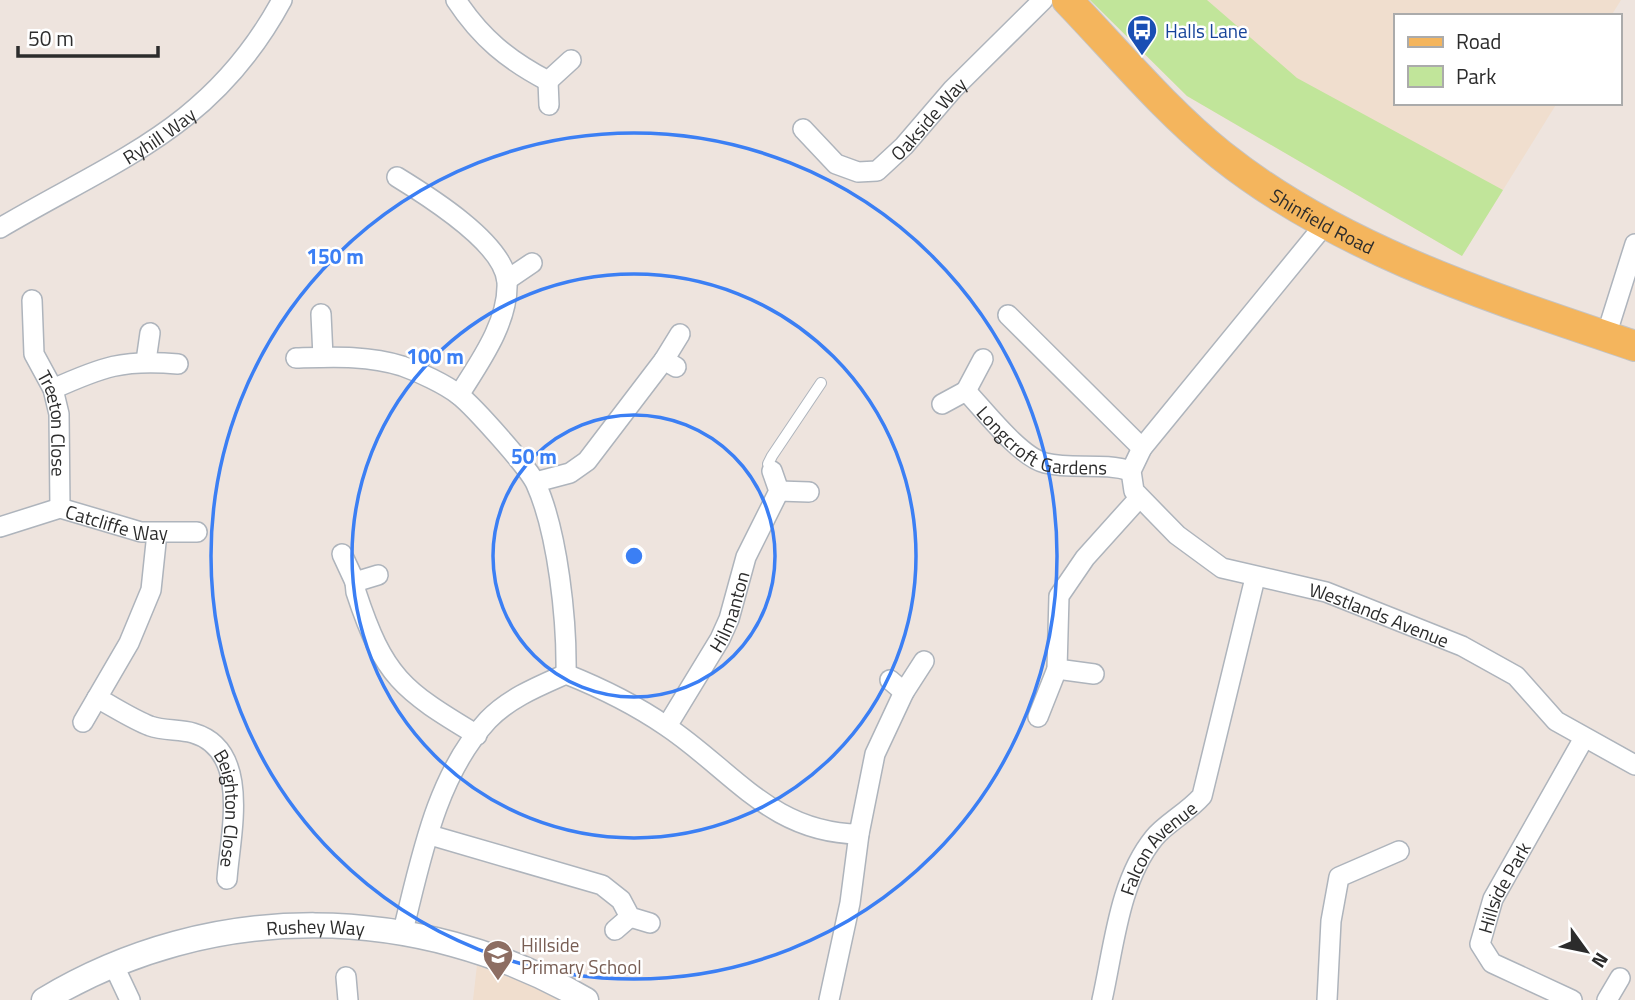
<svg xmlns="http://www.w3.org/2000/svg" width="1635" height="1000" font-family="'Titillium Web',sans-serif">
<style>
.education{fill:#f0dece}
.green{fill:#c1e59a}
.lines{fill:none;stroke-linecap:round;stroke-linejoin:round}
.service-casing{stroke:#aeb4bc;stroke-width:12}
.minor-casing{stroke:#aeb4bc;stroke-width:22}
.tertiary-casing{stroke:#aeb4bc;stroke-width:27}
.primary-casing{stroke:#c4c4c4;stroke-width:32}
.service{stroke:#fff;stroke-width:10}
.minor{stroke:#fff;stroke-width:19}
.tertiary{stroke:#fff;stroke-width:24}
.primary{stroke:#f4b55d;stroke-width:30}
.ring{fill:none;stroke:#3b7ff4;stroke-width:3.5}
.labels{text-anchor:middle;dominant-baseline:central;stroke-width:5;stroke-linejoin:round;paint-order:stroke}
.transit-label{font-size:19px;fill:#164399;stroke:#fff;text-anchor:start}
.street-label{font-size:19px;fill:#2c2c2c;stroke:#fff}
.education-label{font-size:19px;fill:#785e54;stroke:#fff;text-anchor:start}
.centre{fill:#3b7ff4;stroke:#fff;stroke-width:3.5}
.ring-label{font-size:21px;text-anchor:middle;font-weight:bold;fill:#3b7ff4;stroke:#fff;stroke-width:5;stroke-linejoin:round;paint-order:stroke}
</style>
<rect width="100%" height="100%" fill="#eee4de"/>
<path class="education" d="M 1090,0 L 1621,0 L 1611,16 L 1395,16 L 1395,103 L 1557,103 L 1462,256 L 1187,96 Z
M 477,965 L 566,999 L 567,1000 L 473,1000 Z"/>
<path class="green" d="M 1090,0 L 1207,0 L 1297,78 L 1503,190 L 1462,256 L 1187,96 Z"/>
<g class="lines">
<g class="service-casing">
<path id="service" d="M 772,471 L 768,464 L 772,456 L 821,383"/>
</g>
<g class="minor-casing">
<g id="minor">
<path d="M 456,0 C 481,38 508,60 548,81 L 571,60"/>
<path d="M 548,81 L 549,105"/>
<path id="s1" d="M 803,129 L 836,164 L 858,172 L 877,171 L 904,146 L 953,89 L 1043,0"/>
<path d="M 397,177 C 428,196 504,243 507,282 C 509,322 479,363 459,395"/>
<path id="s2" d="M 1326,223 L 1142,448 L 1131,471 L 1134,491 L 1177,535 L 1222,568 L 1326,592 L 1462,646 L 1516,676 L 1556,721 L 1635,765"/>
<path id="s3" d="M 0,228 C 117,159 213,128 282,0"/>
<path d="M 507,280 L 532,263"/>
<path id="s4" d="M 32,300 L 34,354 L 53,389 L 59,414 L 60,508"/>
<path d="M 321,314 L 323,357"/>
<path d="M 1008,315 L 1142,448"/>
<path d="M 1606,336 L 1635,244"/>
<path d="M 296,358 C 331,357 368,355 402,366 C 419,372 445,384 459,395 C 474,407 529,468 536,484 C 558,533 567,621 566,674"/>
<path d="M 664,360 L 680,334"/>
<path d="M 146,361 L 150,333"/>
<path d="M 53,389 C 102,367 123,359 178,364"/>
<path d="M 966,391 L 983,359"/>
<path id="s5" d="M 942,404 L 966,391 C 984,410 1020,457 1045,463 C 1073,470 1102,462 1131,471"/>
<path d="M 536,482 L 570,473 L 587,461 L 664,360 L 676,367"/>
<path d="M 779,491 L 809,492"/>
<path id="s6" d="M 0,527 L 60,508 L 141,532 L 197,532"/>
<path d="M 342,554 L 355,582"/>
<path d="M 378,575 L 355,582 L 356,592 C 384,677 402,690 477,735"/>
<path d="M 1057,669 L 1094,674"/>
<path d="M 890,680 L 904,692"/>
<path id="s7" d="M 97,698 C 114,707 132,719 150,726 C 164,731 180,729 193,733 C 252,750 230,835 227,879"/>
<path d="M 1038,717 L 1057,669 L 1059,596 L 1085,558 L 1139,498"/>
<path d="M 83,722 L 129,643 L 151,590 L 157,533"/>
<path id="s8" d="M 667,726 L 720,639 L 729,619 L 746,557 L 779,491 L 772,471"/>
<path d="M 430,835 L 602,885 L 621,900 L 630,917 L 650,923"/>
<path d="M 615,930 L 630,917"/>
<path d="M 403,931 C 421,859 436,776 488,720 C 509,698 539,686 566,674 C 601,688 634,704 666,726 C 732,770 771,833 859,834"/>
<path d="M 114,966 L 130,1000"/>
<path d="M 346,977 L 348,1000"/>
<path d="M 829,1000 L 850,903 L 859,834 L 875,754 L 904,692 L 924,661"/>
<path id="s9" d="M 1102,1000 C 1114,947 1119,881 1154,838 C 1165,824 1187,813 1202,796 L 1255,578"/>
<path d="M 1327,1000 L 1331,921 L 1339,877 L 1399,851"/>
<path id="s10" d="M 1572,1000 L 1492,963 L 1480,944 L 1493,899 L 1584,738"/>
<path d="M 1607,1000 L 1620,978"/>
</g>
</g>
<g class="tertiary-casing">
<g id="tertiary">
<path id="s11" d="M 44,1000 C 212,899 418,902 586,1000"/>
</g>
</g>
<g class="primary-casing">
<g id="primary">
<path id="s12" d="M 1067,0 C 1117,52 1165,110 1221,155 C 1340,250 1493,298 1635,346"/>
</g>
</g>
<use href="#service" class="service"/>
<use href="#minor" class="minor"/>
<use href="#tertiary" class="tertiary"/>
<use href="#primary" class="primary"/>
</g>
<g class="ring">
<circle cx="634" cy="556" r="141"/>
<circle cx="634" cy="556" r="282"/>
<circle cx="634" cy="556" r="423"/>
</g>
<defs>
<g id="bus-pin" transform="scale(1.575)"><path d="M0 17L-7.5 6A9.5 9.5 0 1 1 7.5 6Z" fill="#1a4fb4" stroke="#fff"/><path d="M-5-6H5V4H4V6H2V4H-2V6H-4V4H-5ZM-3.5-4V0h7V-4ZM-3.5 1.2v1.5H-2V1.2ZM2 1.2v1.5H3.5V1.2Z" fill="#fff"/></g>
<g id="school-pin" transform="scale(1.575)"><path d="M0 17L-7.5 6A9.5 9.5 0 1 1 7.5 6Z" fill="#8d6e63" stroke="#fff"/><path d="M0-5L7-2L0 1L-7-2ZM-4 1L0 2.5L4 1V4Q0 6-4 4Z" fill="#fff"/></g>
</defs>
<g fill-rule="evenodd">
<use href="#bus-pin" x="1142" y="30"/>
<use href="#school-pin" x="498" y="955"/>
</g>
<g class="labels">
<g class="transit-label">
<text x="1165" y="30">Halls Lane</text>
</g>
<g class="street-label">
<text stroke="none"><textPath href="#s1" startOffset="164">Oakside Way</textPath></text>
<text stroke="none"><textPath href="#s3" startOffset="184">Ryhill Way</textPath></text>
<text stroke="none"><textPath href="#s12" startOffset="340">Shinfield Road</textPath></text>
<text stroke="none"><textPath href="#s4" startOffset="128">Treeton Close</textPath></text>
<text stroke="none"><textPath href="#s5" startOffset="124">Longcroft Gardens</textPath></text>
<text stroke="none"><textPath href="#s6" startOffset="122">Catcliffe Way</textPath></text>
<text stroke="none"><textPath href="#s8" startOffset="131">Hilmanton</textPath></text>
<text stroke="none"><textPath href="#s2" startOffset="618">Westlands Avenue</textPath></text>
<text stroke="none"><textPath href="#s7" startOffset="196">Beighton Close</textPath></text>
<text stroke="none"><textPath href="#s9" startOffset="166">Falcon Avenue</textPath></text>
<text stroke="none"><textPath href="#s10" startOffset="172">Hillside Park</textPath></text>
<text stroke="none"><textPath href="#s11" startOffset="285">Rushey Way</textPath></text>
</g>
<g class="education-label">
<text x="521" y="944">Hillside<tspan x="521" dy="22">Primary School</tspan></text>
</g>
</g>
<circle cx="634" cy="556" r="10" class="centre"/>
<g class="ring-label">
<text x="335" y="264">150 m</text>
<text x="435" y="364">100 m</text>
<text x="534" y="464">50 m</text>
</g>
<rect x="1394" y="14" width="228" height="91" fill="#ffffff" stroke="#ababab" stroke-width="2"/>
<rect x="1408" y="37" width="35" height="10" fill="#f4b55d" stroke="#ababab" stroke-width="2"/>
<text x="1456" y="49" font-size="21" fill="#2c2c2c">Road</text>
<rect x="1408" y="66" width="35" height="21" fill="#c1e59a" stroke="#ababab" stroke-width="2"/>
<text x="1456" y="84" font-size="21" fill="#2c2c2c">Park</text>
<g transform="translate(1586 951) rotate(123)" stroke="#ffffff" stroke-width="5" paint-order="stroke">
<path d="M0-5L12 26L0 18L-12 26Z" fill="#2c2c2c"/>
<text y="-10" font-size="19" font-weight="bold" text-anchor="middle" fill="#2c2c2c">N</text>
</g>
<path d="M18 46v10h140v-10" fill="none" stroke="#2c2c2c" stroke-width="3.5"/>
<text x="28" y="46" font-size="21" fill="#2c2c2c" stroke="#ffffff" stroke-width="5" paint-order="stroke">50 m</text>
</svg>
